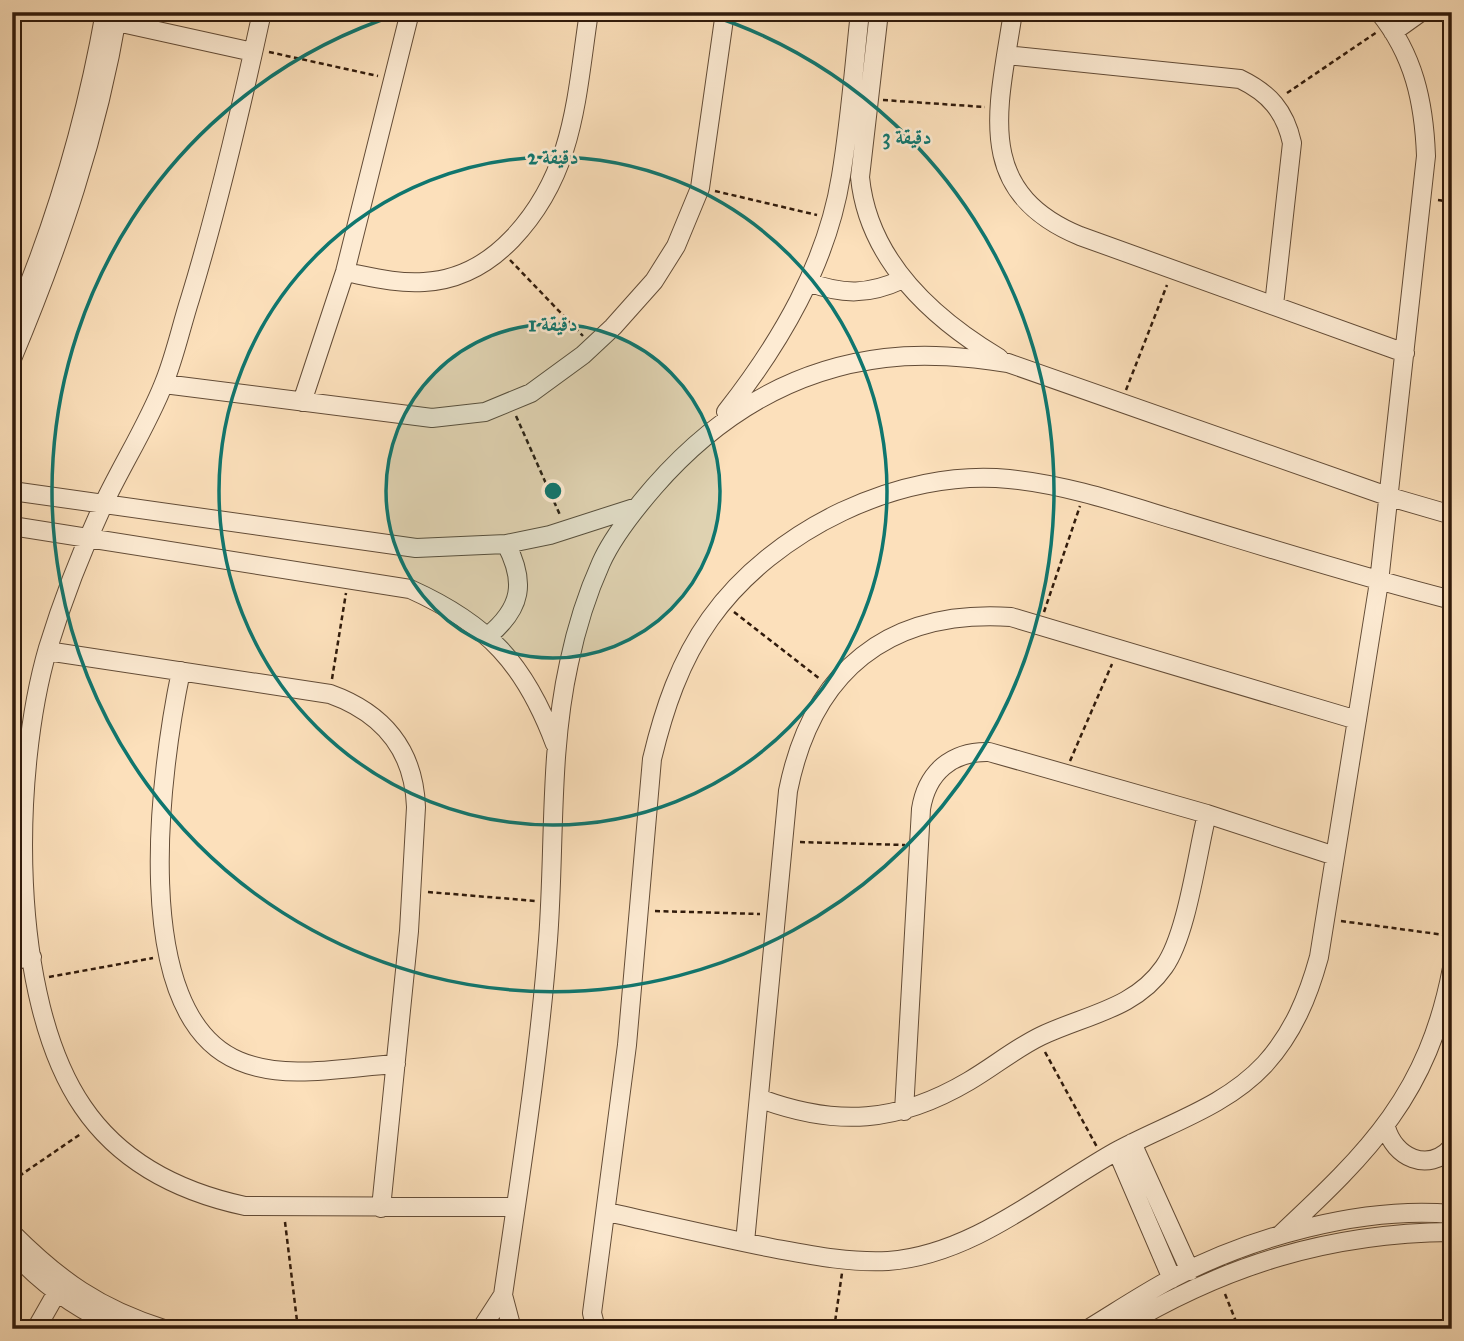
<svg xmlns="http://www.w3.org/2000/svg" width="1464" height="1341" font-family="'IM FELL Great Primer',Amiri,serif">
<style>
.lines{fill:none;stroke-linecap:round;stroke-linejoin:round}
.minor-casing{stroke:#634c37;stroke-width:20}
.path{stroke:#301a0b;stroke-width:2.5;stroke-dasharray:5 3.5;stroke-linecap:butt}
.minor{stroke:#fdebd3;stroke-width:18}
.ring{fill:none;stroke:#0f766e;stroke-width:3.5}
.centre{fill:#0f766e;stroke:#fdebd3;stroke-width:3.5}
.ring-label{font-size:21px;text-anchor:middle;font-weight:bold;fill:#0f766e;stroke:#fdebd3;stroke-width:5;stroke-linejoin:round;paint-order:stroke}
</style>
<rect width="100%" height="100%" fill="#fce0bb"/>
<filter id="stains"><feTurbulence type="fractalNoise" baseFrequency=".00286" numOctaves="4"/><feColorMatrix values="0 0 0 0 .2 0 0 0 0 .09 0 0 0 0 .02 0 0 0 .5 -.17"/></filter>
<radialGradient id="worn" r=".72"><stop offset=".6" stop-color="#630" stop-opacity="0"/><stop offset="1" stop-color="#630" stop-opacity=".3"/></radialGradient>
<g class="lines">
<g class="minor-casing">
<path id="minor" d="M 262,12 C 241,109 219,204 190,299 C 181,327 175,356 164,383 C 148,424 123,463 104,503 C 82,550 63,599 48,648 C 12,771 8,998 83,1107 C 121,1163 180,1192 245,1206 L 515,1207
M 879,12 L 860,177 C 868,259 932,318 999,358
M 1013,12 C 999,106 971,191 1080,236 L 1405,353
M 117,22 L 253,52
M 1393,32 L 1421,12
M 1006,55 L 1240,79 C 1269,93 1285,111 1292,143 L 1274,305
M 345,272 C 371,277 398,284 424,282 C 459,280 489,263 512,239 C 575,173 576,97 589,12
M 808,282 C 843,295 869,295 903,279
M 12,326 C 55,225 86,120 105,12
M 12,359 C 60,244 97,136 118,12
M 164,384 L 432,418 L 485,412 L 531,393 L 583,355 L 613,327 L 654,281 L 676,246 L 700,188 L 725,12
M 302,402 L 345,272 L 410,12
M 726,412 C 780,343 827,264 841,176 C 850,122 854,67 860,12
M 12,491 L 416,548 L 506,544 L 550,535 L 637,507
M 12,526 L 410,589 C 488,624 525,664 555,744
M 488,636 C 522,608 526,582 506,544
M 47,651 L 330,694 C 383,713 414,750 416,807 L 409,931 L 381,1208
M 181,671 C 161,766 126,1014 239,1061 C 286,1081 346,1067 396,1064
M 12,960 L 32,957
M 761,1099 C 837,1127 898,1123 969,1081 C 993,1067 1016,1048 1041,1036 C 1085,1015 1135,1009 1164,967 C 1187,935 1197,854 1207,814
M 904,1111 L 921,809 C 927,772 952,751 989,752 L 1207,814 L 1335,856
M 1386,1127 C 1394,1157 1428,1174 1452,1147
M 1132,1143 L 1190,1271
M 1117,1151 L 1172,1279
M 607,1212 C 662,1224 717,1237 772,1248 C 810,1255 849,1263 888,1261 C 972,1255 1044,1192 1115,1152 C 1166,1124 1224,1108 1265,1064 C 1293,1033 1308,997 1319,957 L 1379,582 L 1426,156 C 1424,102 1414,55 1379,12
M 12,1233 C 59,1280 99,1309 164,1329
M 1280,1235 C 1370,1151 1428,1094 1452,968
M 745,1242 L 788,791 C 812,671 888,609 1011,617 L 1357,720
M 12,1251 C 43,1285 81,1312 123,1329
M 36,1329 L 57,1292
M 481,1329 L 503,1295
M 512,1329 L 503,1295 C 520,1177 539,1059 548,940 C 555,848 549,753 569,663 C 576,630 587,594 601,563 C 613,536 635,509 654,487 C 715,417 792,369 885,358 C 927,353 967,357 1008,363 L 1390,497 L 1452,515
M 596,1329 L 592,1313 L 627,1045 L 652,759 C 664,709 680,661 710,619 C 773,530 900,468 1009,479 C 1069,485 1126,505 1183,522 C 1272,549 1361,577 1452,600
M 1088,1329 C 1116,1312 1143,1294 1171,1279 C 1251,1237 1361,1206 1452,1214
M 1119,1329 C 1225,1265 1329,1233 1452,1232"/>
</g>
<path class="path" d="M 269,52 L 378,76
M 1287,93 L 1377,32
M 883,100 L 985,107
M 715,191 L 817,215
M 1438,200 L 1452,202
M 510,260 L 583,336
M 1126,390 L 1167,285
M 516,416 L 560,515
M 734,612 L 820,679
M 1044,612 L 1080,506
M 332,679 L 346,593
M 1070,761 L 1112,664
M 800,842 L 905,845
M 428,892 L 536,901
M 655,911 L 760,914
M 1341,921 L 1452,936
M 49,977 L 153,958
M 1045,1052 L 1097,1147
M 12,1181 L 82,1133
M 285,1222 L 298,1329
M 1225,1294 L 1239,1329
M 834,1329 L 842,1273"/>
<use href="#minor" class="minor"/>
</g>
<circle cx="553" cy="491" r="167" fill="#0f766e" fill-opacity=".12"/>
<g class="ring">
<circle cx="553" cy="491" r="167"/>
<circle cx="553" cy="491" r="334"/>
<path d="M704 13A501 501 0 1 1 402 13"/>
</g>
<circle cx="553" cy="491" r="10" class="centre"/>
<g class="ring-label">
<text x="907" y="144">3 دقيقة</text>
<text x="553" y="164">2 دقيقة</text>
<text x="553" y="331">1 دقيقة</text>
</g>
<rect width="1464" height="1341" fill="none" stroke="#fce0bb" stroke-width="42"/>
<rect x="14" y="14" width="1436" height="1313" fill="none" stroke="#301a0b" stroke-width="3.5"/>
<rect x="21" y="21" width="1422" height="1299" fill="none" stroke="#301a0b" stroke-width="2"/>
<rect width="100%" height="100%" filter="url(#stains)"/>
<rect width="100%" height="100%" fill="url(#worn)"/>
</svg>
